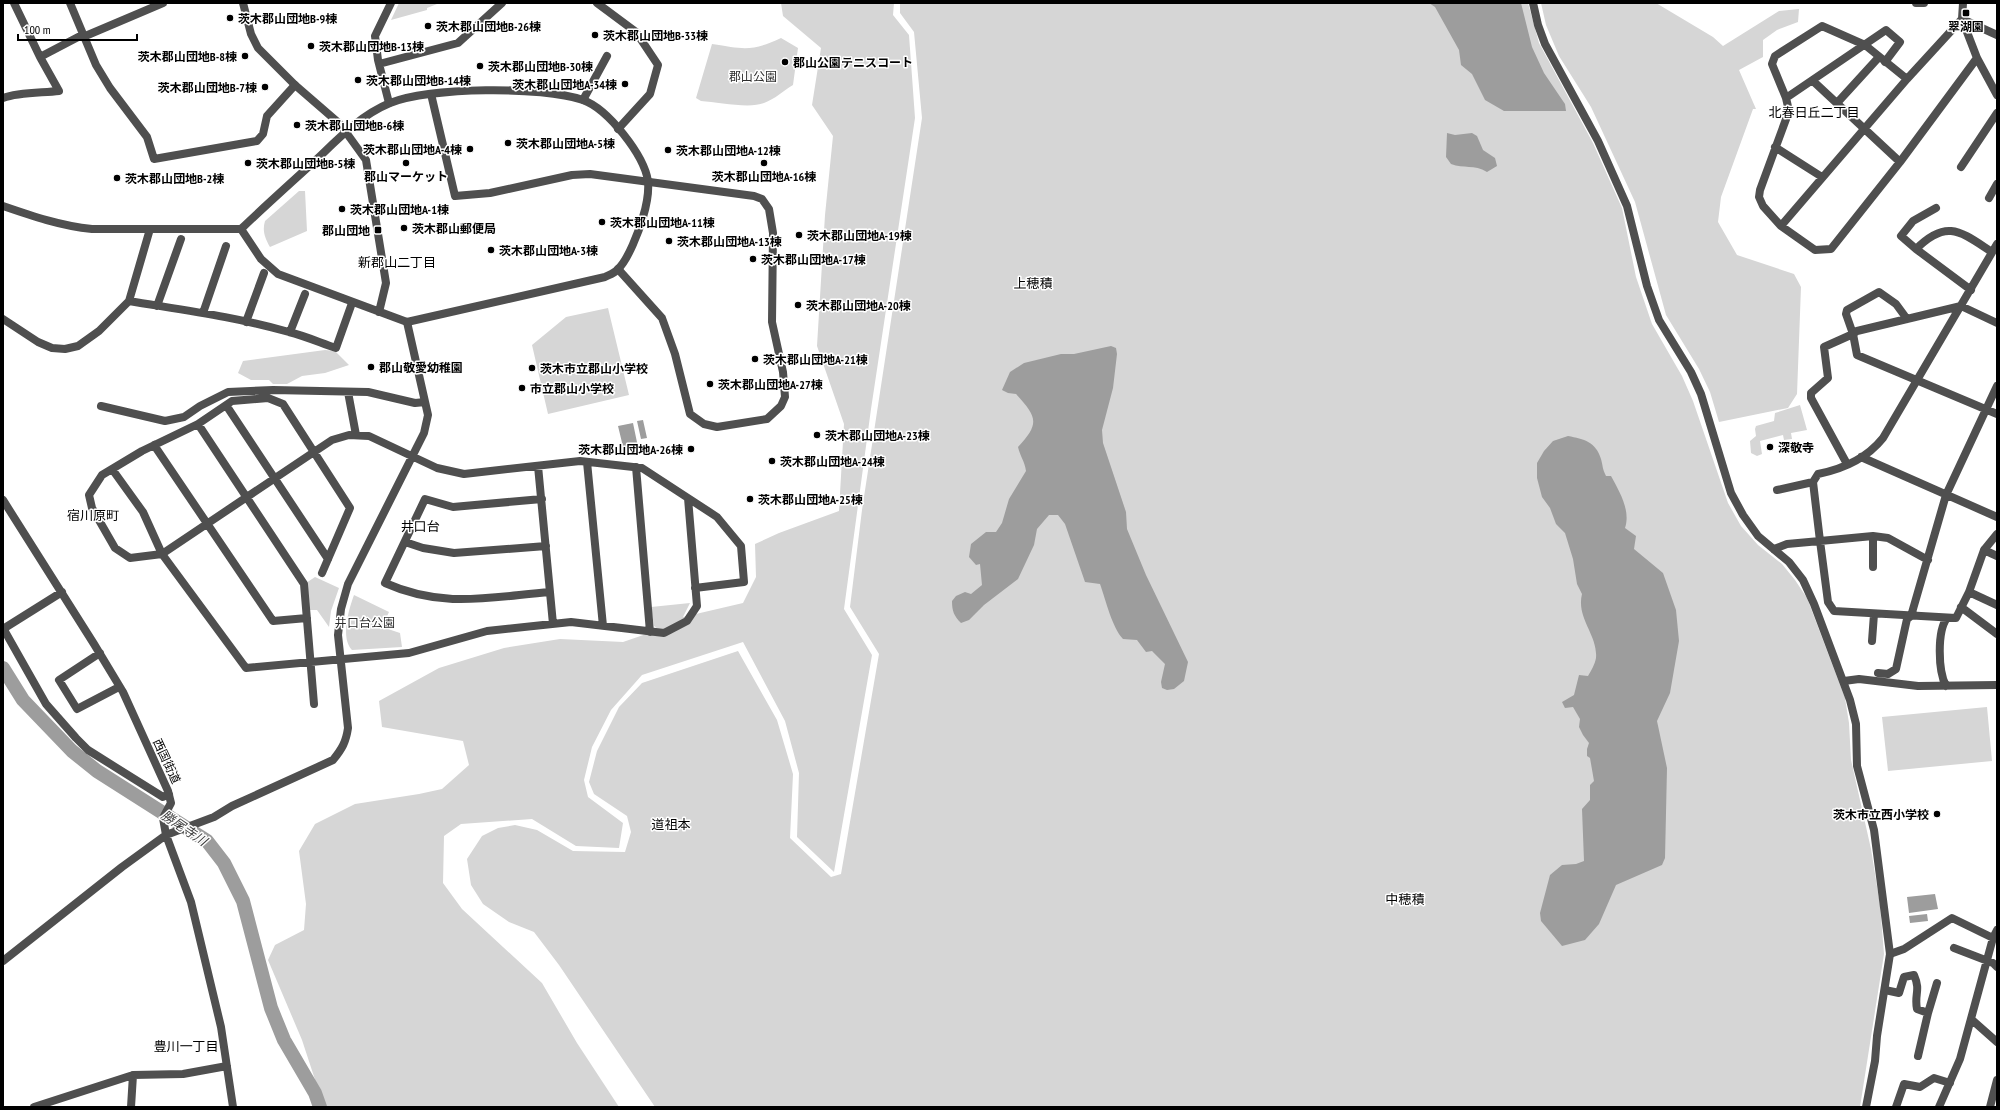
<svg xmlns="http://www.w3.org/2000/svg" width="2000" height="1110" font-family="'PT Sans Narrow','Noto Sans JP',sans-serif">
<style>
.green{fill:#d6d6d6}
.water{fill:#9d9d9d}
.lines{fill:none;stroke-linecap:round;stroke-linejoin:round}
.river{stroke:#9d9d9d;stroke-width:14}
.minor{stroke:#4f4f4f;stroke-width:8}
.tertiary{stroke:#4f4f4f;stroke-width:8}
.poi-dot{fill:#000;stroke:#fff;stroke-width:1.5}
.labels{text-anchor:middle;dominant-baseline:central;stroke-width:3;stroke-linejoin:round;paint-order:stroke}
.poi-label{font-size:12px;font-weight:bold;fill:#000;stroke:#fff;text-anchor:start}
.park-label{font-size:12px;fill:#2d2d2d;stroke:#fff}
.street-label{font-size:12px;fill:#000;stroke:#fff}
.neighbourhood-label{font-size:13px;fill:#000;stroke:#fff}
.water-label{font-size:13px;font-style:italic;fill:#3e3e3e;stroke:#fff}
</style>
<rect width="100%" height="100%" fill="#fff"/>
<path class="green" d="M 399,3 L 437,3 L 437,4 L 427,8 L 427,10 L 391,20 Z
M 781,3 L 894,3 L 893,15 L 909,35 L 915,118 L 871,409 L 844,609 L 872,655 L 834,872 L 797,837 L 799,773 L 785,721 L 743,642 L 642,675 L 611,710 L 592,747 L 584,780 L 588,797 L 623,823 L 619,848 L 576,846 L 532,819 L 461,824 L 444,836 L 443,883 L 462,909 L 542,983 L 577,1043 L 619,1107 L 324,1107 L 302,1040 L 268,960 L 275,945 L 304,930 L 306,904 L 299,851 L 315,824 L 355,804 L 419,794 L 442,789 L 469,765 L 463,741 L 382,727 L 379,701 L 439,668 L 504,648 L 560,639 L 623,642 L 655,631 L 658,629 L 654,626 L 651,607 L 690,603 L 683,617 L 743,603 L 756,577 L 755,544 L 779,533 L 839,511 L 844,424 L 817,346 L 825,215 L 833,136 L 812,105 L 821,48 L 783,16 Z
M 900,3 L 1528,3 L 1539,43 L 1593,143 L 1622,208 L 1636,277 L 1652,324 L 1682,376 L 1693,401 L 1728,503 L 1741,526 L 1758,545 L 1782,564 L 1795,580 L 1807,598 L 1845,698 L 1849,723 L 1851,760 L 1871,849 L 1880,905 L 1884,954 L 1860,1107 L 655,1107 L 559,965 L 534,932 L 509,922 L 483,904 L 471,885 L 467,859 L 482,836 L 498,828 L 515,825 L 537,830 L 573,851 L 625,852 L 631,832 L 627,816 L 594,794 L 589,782 L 597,751 L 619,707 L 642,683 L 738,651 L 777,720 L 793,774 L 790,838 L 831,877 L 841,874 L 879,654 L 850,607 L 862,510 L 922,118 L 914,32 L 900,13 Z
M 1541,3 L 1656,3 L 1713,37 L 1723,46 L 1779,11 L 1799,9 L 1798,22 L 1777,30 L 1763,40 L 1763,57 L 1739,70 L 1756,109 L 1753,109 L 1721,197 L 1718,222 L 1737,255 L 1794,274 L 1801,287 L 1797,394 L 1788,408 L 1719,422 L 1710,392 L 1699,369 L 1666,315 L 1635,202 L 1591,107 L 1559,56 L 1546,25 Z
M 781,38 L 798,48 L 793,85 C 783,91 775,99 764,103 C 749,109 718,102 701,101 L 696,98 L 712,44 C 744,49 751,52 781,38 Z
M 299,191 L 305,191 L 307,231 L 270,247 C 265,238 262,231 265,221 Z
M 608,308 L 629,395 L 548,414 L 532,345 L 566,317 Z
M 325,350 L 335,351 L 349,365 L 325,373 L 302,376 L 287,384 L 273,384 L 269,380 L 251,380 L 238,373 L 243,361 Z
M 1800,405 L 1807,430 L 1791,433 L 1792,439 L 1784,440 L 1783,435 L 1760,441 L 1762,454 L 1757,456 L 1751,453 L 1750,441 L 1756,436 L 1755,429 L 1756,426 L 1774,421 L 1775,413 Z
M 315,577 L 339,588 L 331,611 L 329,627 L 317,610 L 309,610 L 306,583 Z
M 354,595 L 389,612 L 382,627 L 400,633 L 402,647 L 352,650 C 340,638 349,609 354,595 Z
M 1987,707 L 1992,761 L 1888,771 L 1882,717 Z"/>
<path class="water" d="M 1429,3 L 1521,3 L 1532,47 L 1544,73 L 1565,104 L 1566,111 L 1504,111 L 1485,100 L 1472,74 L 1461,65 L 1459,50 L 1435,7 Z
M 1447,133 L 1455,135 L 1472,133 L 1477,136 L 1483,150 L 1495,158 L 1497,166 L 1487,172 C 1474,164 1464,169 1451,164 L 1446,157 Z
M 1111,346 L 1116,348 L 1117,354 L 1113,388 L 1102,430 L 1103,443 L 1126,512 L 1127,529 L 1146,575 L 1188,662 L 1184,681 L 1174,689 L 1167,690 L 1162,688 L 1161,682 L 1165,664 L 1152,651 L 1146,652 L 1137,640 L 1123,639 C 1112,627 1106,601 1100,584 L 1085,582 L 1065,524 L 1058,515 L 1049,515 L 1037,529 L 1034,545 L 1018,579 L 984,605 L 969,620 L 961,623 C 954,616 952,611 952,601 L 956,596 L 965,592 L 971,594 L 982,585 L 980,564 L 976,565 L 969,557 L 971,544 L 986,532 L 996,532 L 1002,523 L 1009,499 L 1026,471 C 1025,462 1020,456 1018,447 C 1041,423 1036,416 1016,394 L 1008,393 L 1002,390 L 1010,372 L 1024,363 L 1061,354 L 1074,354 Z
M 643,420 L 647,438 L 641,439 L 637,421 Z
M 633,423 L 639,452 L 625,455 L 618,426 Z
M 1568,436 C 1584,439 1596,442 1601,459 C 1603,466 1602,468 1606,476 L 1611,476 C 1619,491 1631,510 1625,528 L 1636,536 L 1634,549 L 1663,573 L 1676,610 L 1679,641 L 1670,693 L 1657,721 L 1667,768 L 1665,858 L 1662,865 L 1616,885 L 1599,924 L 1585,940 L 1562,946 L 1541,921 L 1540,913 L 1550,875 L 1562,865 L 1576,864 L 1584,861 L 1582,809 L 1590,800 L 1590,785 L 1594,781 L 1590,758 L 1587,756 L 1587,749 L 1589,743 L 1583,735 L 1579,727 L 1580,719 L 1573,707 L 1565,708 L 1562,702 L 1574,695 L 1579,675 L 1588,676 C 1591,671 1595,664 1596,658 C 1598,635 1576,618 1582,594 L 1577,584 L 1573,559 L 1565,533 L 1556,524 L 1550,508 L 1542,497 L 1537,478 L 1537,463 L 1544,451 L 1553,441 Z
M 1935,894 L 1938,909 L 1909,913 L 1907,897 Z
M 1927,914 L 1928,921 L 1910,923 L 1909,916 Z"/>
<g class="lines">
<path class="river" d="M 3,668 L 23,700 L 72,751 L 97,771 L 207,841 L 224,863 L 243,901 L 271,1008 L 284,1040 L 315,1093 L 320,1107"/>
<path class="minor" d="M 70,3 L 96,65 L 110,88 L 147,137 L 154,159 L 257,141 L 263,134 L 267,116 L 295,85
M 597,3 L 636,32 L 658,65 L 650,94 L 618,129
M 1916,3 L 1924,3
M 1963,3 L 1962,19 L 1977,58 L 1997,95
M 83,37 L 163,3
M 40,57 L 82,35
M 379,64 L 458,43 L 502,3
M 1907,79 L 1865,45 L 1822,26 L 1775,56 L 1772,64 L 1786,98 L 1789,111 L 1760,190 L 1759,197 L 1763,206 L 1781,226 L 1815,250 L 1831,249 L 1900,162 L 1977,58
M 1813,81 L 1900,162
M 431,94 L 455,196 L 490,193 L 572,175 L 590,174 L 754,196 L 762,199 L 769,209 L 773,233 L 772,322 L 783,372 L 785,397 L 781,406 L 767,419 L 717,427 L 704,424 L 690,414 L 675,354 L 662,318 L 618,269
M 3,98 C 19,92 42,93 59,91 L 40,57 L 14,3
M 1786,98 L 1886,30 L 1900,42 L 1885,62
M 583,100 L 607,56
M 389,103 L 378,60 L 375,36 L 391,3
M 1837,103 L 1879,57
M 1775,147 L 1822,177
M 1961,167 L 1997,113
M 1989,198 L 1997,184
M 1781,226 L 1907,79 L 1962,19 L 1997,35
M 1916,249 L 1901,236 L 1913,221 L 1936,208
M 1971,290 L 1916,249 C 1947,218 1961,232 1992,252
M 129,301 C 183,310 237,317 289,332 C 305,336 321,343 336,348 L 352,303
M 157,306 L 181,239
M 203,313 L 226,246
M 3,319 L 38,342 L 52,348 L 65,349 L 78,346 L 99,331 L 129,301 L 150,229
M 246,322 L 264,273
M 1997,323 L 1961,306 L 1857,331 L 1853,334 L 1857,355 L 1997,414
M 290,332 L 305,294
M 348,392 L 356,435
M 226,405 L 328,559
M 101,406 L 165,421 L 184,417 L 200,406 L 228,392 L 273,390 L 368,392 L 415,403 L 425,402
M 198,424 L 304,584 L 314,704
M 154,445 L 273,621 L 307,618
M 1861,457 L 1997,517
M 587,462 L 603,626
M 1847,464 L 1811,398 L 1811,393 L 1828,378 L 1824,347 L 1853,334 L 1846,314 L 1847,310 L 1879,292 L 1896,304 L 1907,319
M 538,466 L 553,624
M 636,467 L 650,632
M 112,469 L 143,512 L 162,554 L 314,452 L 332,440 L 349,435 L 369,436 L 437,468 L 464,474 L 580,461 L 642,468 L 688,498 L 697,606 L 687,621 L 664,633 L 571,622 L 487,631 L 409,653 L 246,668 L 162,554 L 130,558 L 115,548 L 92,508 L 89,495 L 102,475 L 142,451 L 198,424 L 232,401 L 268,398 L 283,404 L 350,508 L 322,573
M 1777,490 L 1813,482
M 688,498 L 717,517 L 741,546 L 744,582 L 695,588
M 542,499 L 453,507 L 425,499 L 385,583 C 443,609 490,597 550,592
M 3,500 L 94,644 L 123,692 L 168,791 L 171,803 L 163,818 L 166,835 L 191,902 L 221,1027 L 233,1107
M 1873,536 L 1873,567
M 405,542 L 423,548 L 454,553 L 546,546
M 1774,549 L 1787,544 L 1820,541 L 1813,482 L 1818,474 C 1843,469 1867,458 1883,438 L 1997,244
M 1984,550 L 1997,556
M 1928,560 L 1888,538 L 1873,536 L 1820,541 L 1828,602 L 1834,611 L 1956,618 L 1969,592 L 1984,550 L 1997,534
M 1969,592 L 1997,605
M 1961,607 L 1997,634
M 3,628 L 46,704 L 76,738 L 88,750 L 163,797 L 169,794
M 3,629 L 62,592
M 1872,641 L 1874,614
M 100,653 L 59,680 L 77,709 L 119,687
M 1878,673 L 1888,674 L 1896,669 L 1907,619 L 1911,616 L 1946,495 L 1997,386
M 1844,681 L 1859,679 L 1918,686 L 1997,685
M 1946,686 C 1938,671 1937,631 1947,618
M 1954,948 L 1993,963 L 1997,967
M 1890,954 L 1904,949 L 1952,918 L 1993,938 L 1997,930
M 3,961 L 122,867 L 166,835 L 214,817 L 232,806 L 333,760 C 342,749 346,742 348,728 L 338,635 L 341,609 L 348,584 L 424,433 L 428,415 L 407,322
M 1885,990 L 1899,993 L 1904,977 L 1914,975 C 1921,991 1914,994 1917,1009 L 1928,1013
M 1971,1019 L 1997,1042
M 1918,1056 L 1928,1013 L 1937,983
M 34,1107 L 133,1075 L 183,1074 L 227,1066
M 131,1107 L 133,1075
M 1896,1107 L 1904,1084 L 1920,1087 L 1934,1078 L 1950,1083
M 1939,1107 L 1960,1059 L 1993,938
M 1990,1107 L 1997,1080"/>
<path class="tertiary" d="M 243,3 L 251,34 L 258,48 L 295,85 L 340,124 L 366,160 L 386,283 L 379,312
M 1533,3 L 1538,25 L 1545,44 L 1598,141 L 1627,206 L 1647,286 L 1659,320 L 1691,372 L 1701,394 L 1731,493 L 1743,515 L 1758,536 L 1789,562 L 1803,580 L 1814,604 L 1850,700 L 1856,724 L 1857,766 L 1874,830 L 1890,954 L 1877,1036 L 1875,1061 L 1866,1107
M 3,206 C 32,216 61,226 92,229 L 241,229 C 266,205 292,182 317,159 C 339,138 361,115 390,103 C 430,87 541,86 583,100 C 608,109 644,155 648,181 C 649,192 646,207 643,217 C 639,231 628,260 618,269 C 615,273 609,275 605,277 L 407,322 L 278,274 L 261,259 L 241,229"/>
</g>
<g class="poi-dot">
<rect x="1962" y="9" width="8" height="8" rx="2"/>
<circle cx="230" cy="18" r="4"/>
<circle cx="428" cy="26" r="4"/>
<circle cx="595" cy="35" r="4"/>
<circle cx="311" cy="46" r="4"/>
<circle cx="245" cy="56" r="4"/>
<circle cx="785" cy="62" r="4"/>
<circle cx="480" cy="66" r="4"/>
<circle cx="358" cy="80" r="4"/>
<circle cx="625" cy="84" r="4"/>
<circle cx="265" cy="87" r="4"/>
<circle cx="297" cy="125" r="4"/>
<circle cx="508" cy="143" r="4"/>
<circle cx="470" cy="149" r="4"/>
<circle cx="668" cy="150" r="4"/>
<circle cx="248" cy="163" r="4"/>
<circle cx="406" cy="163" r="4"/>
<circle cx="764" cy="163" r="4"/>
<circle cx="117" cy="178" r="4"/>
<circle cx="342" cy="209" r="4"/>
<circle cx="602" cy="222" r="4"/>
<circle cx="404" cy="228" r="4"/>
<rect x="374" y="226" width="8" height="8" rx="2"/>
<circle cx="799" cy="235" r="4"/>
<circle cx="669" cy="241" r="4"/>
<circle cx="491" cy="250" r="4"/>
<circle cx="753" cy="259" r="4"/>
<circle cx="798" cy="305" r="4"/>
<circle cx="755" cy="359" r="4"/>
<circle cx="371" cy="367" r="4"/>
<circle cx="532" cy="368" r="4"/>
<circle cx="710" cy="384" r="4"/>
<circle cx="522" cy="388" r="4"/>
<circle cx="817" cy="435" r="4"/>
<circle cx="1770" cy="447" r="4"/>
<circle cx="691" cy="449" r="4"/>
<circle cx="772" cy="461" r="4"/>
<circle cx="750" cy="499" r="4"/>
<circle cx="1937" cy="814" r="4"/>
</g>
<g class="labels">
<g class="poi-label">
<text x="238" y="18">茨木郡山団地B-9棟</text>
<text x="436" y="26">茨木郡山団地B-26棟</text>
<text x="1966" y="26" text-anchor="middle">翠湖園</text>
<text x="603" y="35">茨木郡山団地B-33棟</text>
<text x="319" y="46">茨木郡山団地B-13棟</text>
<text x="237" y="56" text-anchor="end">茨木郡山団地B-8棟</text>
<text x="793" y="62">郡山公園テニスコート</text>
<text x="488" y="66">茨木郡山団地B-30棟</text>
<text x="366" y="80">茨木郡山団地B-14棟</text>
<text x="617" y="84" text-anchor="end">茨木郡山団地A-34棟</text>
<text x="257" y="87" text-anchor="end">茨木郡山団地B-7棟</text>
<text x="305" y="125">茨木郡山団地B-6棟</text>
<text x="516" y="143">茨木郡山団地A-5棟</text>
<text x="462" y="149" text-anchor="end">茨木郡山団地A-4棟</text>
<text x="676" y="150">茨木郡山団地A-12棟</text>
<text x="256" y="163">茨木郡山団地B-5棟</text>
<text x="406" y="176" text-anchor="middle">郡山マーケット</text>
<text x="764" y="176" text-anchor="middle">茨木郡山団地A-16棟</text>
<text x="125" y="178">茨木郡山団地B-2棟</text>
<text x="350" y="209">茨木郡山団地A-1棟</text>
<text x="610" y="222">茨木郡山団地A-11棟</text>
<text x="412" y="228">茨木郡山郵便局</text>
<text x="370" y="230" text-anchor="end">郡山団地</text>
<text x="807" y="235">茨木郡山団地A-19棟</text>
<text x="677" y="241">茨木郡山団地A-13棟</text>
<text x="499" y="250">茨木郡山団地A-3棟</text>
<text x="761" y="259">茨木郡山団地A-17棟</text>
<text x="806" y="305">茨木郡山団地A-20棟</text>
<text x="763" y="359">茨木郡山団地A-21棟</text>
<text x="379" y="367">郡山敬愛幼稚園</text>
<text x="540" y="368">茨木市立郡山小学校</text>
<text x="718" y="384">茨木郡山団地A-27棟</text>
<text x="530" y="388">市立郡山小学校</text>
<text x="825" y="435">茨木郡山団地A-23棟</text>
<text x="1778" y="447">深敬寺</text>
<text x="683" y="449" text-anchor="end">茨木郡山団地A-26棟</text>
<text x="780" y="461">茨木郡山団地A-24棟</text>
<text x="758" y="499">茨木郡山団地A-25棟</text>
<text x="1929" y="814" text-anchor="end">茨木市立西小学校</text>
</g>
<g class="park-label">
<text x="753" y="76">郡山公園</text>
<text x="365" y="622">井口台公園</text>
</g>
<g class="street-label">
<text transform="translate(167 761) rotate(65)">西国街道</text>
</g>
<g class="neighbourhood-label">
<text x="1814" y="112">北春日丘二丁目</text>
<text x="397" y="262">新郡山二丁目</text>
<text x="1033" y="283">上穂積</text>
<text x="93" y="515">宿川原町</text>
<text x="420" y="526">井口台</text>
<text x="671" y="824">道祖本</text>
<text x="1405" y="899">中穂積</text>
<text x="186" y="1046">豊川一丁目</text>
</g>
<g class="water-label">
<text transform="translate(184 828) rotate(34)">勝尾寺川</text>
</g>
</g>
<rect width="2000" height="1110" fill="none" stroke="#000000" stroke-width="8"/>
<path d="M18 34v6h119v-6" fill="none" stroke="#000000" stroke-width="2"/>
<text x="24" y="34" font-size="12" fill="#000000" stroke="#ffffff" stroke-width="3" paint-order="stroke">100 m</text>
</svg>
